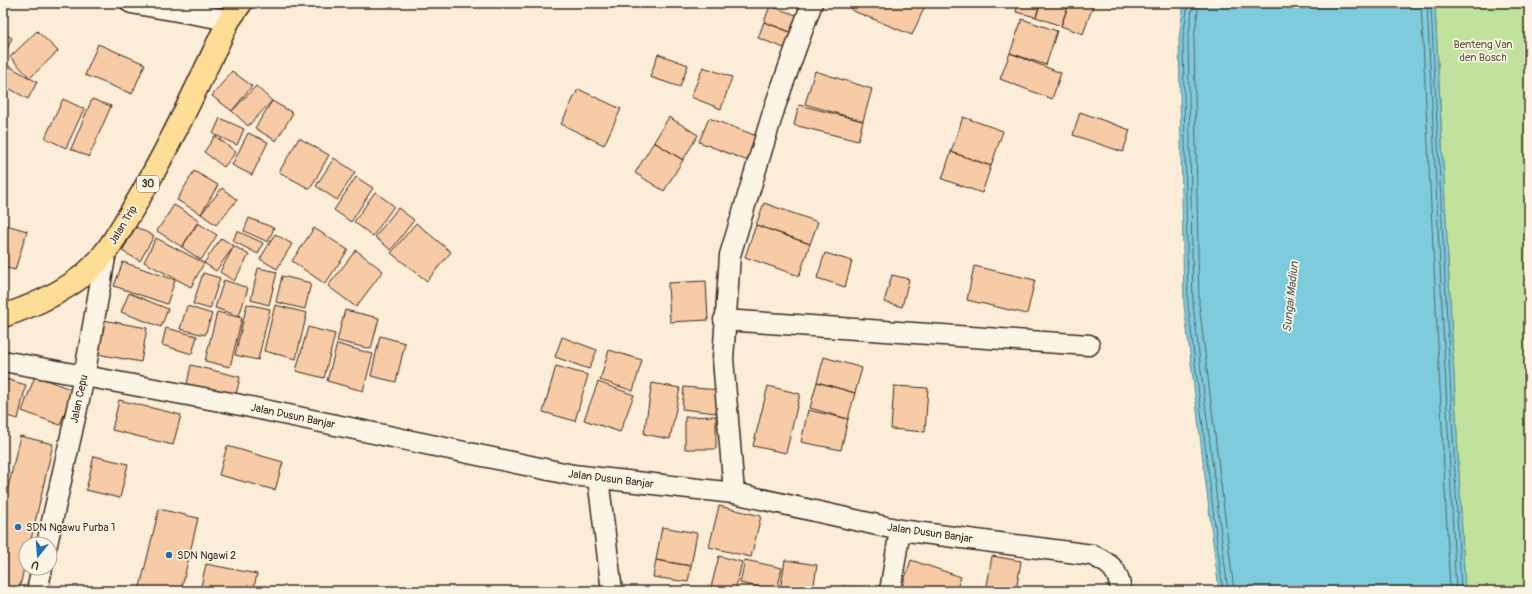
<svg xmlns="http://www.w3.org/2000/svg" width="1532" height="594" font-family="Pangolin,sans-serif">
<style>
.green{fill:#c0e29c;stroke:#7e865d}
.water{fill:#7ecbdd;stroke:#638b91}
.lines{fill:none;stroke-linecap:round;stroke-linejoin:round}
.shore{stroke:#566a6a;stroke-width:1}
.building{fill:#f7cba6;stroke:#3b2a1e}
.street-casing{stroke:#3b2a1e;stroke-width:23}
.highway-casing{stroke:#3b2a1e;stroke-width:25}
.street{stroke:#fcf5e5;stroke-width:20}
.highway{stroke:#fedd96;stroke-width:22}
.poi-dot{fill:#1f6fb2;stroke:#fcf5e5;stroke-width:1.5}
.labels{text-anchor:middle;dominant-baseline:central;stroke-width:3.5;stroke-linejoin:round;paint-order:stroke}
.shield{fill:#fcf5e5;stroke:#75675a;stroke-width:1}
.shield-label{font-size:10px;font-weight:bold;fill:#3b2a1e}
.park-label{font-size:11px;fill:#5c583e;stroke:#fcf5e5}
.street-label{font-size:11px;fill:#3b2a1e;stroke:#fcf5e5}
.poi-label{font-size:11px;fill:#3b2a1e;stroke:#fcf5e5;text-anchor:start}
.water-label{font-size:12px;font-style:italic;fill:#4f5a57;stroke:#fcf5e5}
</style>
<rect width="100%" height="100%" fill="#fbedd8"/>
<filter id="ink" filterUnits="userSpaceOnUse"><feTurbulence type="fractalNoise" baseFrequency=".025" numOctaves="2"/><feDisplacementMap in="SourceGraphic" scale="8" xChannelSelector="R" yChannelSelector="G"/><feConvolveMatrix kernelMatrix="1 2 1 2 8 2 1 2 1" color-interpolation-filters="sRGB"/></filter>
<g filter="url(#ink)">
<path class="green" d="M 1437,3 L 1529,3 L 1529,591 L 1465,591 L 1435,7 Z"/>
<path class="water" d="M 1184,3 L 1437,3 L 1435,7 L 1465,591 L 1219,591 L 1184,305 L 1179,38 Z"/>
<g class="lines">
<path class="shore" d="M 1188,3 L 1183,38 L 1188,305 L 1223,591
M 1193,3 L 1188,39 L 1193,305 L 1228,591
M 1199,3 L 1194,39 L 1199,304 L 1234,591
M 1421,3 L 1450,591
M 1427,3 L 1456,591
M 1433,3 L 1431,7 L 1461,591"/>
</g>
<path class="building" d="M 853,3 L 917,3 L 925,6 L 912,35 L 851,10 Z
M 1018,3 L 1040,3 L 1036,17 L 1016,12 Z
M 1041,3 L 1069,3 L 1061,26 L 1036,17 Z
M 1069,3 L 1094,3 L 1083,34 L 1061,26 Z
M 770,6 L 799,16 L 793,33 L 764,22 Z
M 1022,19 L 1057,31 L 1046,65 L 1010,53 Z
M 764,22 L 793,33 L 787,49 L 758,38 Z
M 37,31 L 58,51 L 30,78 L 10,57 Z
M 3,33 L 12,38 L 3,58 Z
M 98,44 L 145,64 L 132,94 L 85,75 Z
M 1010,53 L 1061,73 L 1052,99 L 1000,79 Z
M 658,54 L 688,65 L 680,87 L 650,77 Z
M 7,65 L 37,82 L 28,99 L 3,85 L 3,72 Z
M 703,67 L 732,77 L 721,109 L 691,97 Z
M 232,71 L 252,86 L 232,111 L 212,96 Z
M 815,71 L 872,89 L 863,121 L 805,104 Z
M 256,86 L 272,101 L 248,126 L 232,111 Z
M 578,89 L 621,109 L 604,145 L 561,124 Z
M 63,99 L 84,109 L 66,148 L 45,138 Z
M 92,99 L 111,106 L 89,157 L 71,149 Z
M 272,101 L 293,113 L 276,141 L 255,128 Z
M 799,105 L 863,121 L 858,141 L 794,125 Z
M 1080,112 L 1130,130 L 1123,152 L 1073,135 Z
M 669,117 L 698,135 L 683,160 L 654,142 Z
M 963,117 L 1003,131 L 991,166 L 951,152 Z
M 220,118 L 244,129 L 237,145 L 213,134 Z
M 709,118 L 757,136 L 748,161 L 699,142 Z
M 248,133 L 268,142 L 252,175 L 232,165 Z
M 215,136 L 236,152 L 224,167 L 204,152 Z
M 299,138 L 329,155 L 310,189 L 279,172 Z
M 654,142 L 683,160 L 664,191 L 635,173 Z
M 951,152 L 991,166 L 982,193 L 942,179 Z
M 334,158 L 355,172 L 337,200 L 316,186 Z
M 194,171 L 218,185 L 201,214 L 177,200 Z
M 356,177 L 373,188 L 351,222 L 334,210 Z
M 222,188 L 237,200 L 216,225 L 201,214 Z
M 375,192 L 394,206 L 373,236 L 354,222 Z
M 764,203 L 818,222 L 810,244 L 756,225 Z
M 174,205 L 199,220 L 182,247 L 157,231 Z
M 398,208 L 414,220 L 391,250 L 375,237 Z
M 249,218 L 274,228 L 268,242 L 244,231 Z
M 198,223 L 217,235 L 201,260 L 182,247 Z
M 416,223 L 451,252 L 427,281 L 391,253 Z
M 3,224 L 27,231 L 15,270 L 3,267 Z
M 756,225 L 810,244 L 799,276 L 745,257 Z
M 136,227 L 154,236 L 140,261 L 122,251 Z
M 314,228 L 348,250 L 325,284 L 292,261 Z
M 237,231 L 263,243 L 258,254 L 233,241 Z
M 275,234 L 292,244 L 277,269 L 260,259 Z
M 156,238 L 204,263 L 191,287 L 144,262 Z
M 221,238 L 234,246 L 216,271 L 204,263 Z
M 234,246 L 249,255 L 234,281 L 220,272 Z
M 356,250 L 383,271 L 356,307 L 328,286 Z
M 825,253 L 852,261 L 845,287 L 817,278 Z
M 123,262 L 175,280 L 167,304 L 114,286 Z
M 974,266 L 1035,280 L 1027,314 L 967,300 Z
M 258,268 L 277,272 L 269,305 L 251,300 Z
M 203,273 L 220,278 L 210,309 L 193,304 Z
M 892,275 L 909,279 L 902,307 L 884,302 Z
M 282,276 L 311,283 L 305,309 L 276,302 Z
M 224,280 L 248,288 L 239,316 L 215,308 Z
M 706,281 L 708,320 L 670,322 L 668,283 Z
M 129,293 L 168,309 L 161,327 L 121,312 Z
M 247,304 L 270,309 L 258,360 L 235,355 Z
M 275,305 L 307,313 L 296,359 L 264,351 Z
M 187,306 L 212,314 L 205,335 L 180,329 Z
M 345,310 L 379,318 L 371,349 L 337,341 Z
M 217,312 L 242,318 L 230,367 L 205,361 Z
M 103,320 L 147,328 L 141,362 L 97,354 Z
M 308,327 L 335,334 L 324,378 L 296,371 Z
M 166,328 L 197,336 L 192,354 L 162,345 Z
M 380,336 L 405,343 L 396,382 L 371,376 Z
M 562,337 L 597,350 L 589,369 L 555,357 Z
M 337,344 L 373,354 L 363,391 L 327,381 Z
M 609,350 L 642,360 L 633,391 L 600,380 Z
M 824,357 L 862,368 L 855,393 L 817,382 Z
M 191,365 L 240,377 L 236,395 L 187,384 Z
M 556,366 L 588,375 L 575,421 L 543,412 Z
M 35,376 L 73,390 L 60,425 L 22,411 Z
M 6,379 L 26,385 L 18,419 L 3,415 L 3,389 Z
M 598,382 L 634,395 L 620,432 L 584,420 Z
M 817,382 L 855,393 L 848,419 L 810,408 Z
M 652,383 L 680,388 L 670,439 L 644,434 Z
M 768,386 L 800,394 L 786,453 L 753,446 Z
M 894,386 L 928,388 L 925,432 L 891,429 Z
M 684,387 L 718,390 L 716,413 L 682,409 Z
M 119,400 L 181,415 L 173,445 L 112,430 Z
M 808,410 L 848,419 L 841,450 L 801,442 Z
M 716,416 L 716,449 L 685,449 L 685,417 Z
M 20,436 L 53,444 L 30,544 L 26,544 L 26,559 L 19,591 L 3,591 L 3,510 Z
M 227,446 L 283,462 L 275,490 L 219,475 Z
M 94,456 L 128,464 L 120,498 L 86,490 Z
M 719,506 L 761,516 L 751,557 L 709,547 Z
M 159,509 L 198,518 L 181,591 L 139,591 Z
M 662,527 L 697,533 L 691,566 L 656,560 Z
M 719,556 L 742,562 L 735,591 L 710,591 Z
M 992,556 L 1021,561 L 1016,591 L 987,586 Z
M 656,560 L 691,566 L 688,582 L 653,577 Z
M 745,560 L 782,568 L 777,591 L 740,583 Z
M 785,560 L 817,565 L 813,591 L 780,591 Z
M 911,560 L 961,577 L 956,591 L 914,591 L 902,587 Z
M 206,564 L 257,574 L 253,591 L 200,591 Z
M 842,586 L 864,588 L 864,591 L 842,591 Z"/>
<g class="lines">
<g class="street-casing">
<path id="street" d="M 131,3 L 229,20
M 724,320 L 1089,345
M 3,361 L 231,403 L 573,475 L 734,493 L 900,530 L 1092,555 C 1111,564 1118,569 1121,591
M 598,478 L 612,591
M 734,493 L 723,359 L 730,255 L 775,106 L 812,3
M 47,544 L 84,377 L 106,252
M 37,591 L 42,568
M 890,591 L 900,530"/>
</g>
<g class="highway-casing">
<path id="highway" d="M 3,316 C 33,306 62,293 86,273 C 106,256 118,233 131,212 C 168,150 198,85 229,20 L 241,3"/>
</g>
<use href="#street" class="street"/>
<use href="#highway" class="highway"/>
</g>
</g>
<g class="poi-dot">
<circle cx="18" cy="527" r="4"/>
<circle cx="169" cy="555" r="4"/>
</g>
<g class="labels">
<rect class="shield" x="137" y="176" width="22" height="16" rx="3"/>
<g class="shield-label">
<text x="148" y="184">30</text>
</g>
<g class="park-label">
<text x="1483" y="44">Benteng Van<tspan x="1483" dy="13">den Bosch</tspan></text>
</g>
<g class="street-label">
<text transform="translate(123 225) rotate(-59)">Jalan Trip</text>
<text transform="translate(79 399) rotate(-78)">Jalan Cepu</text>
<text transform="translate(293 416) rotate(12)">Jalan Dusun Banjar</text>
<text transform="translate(611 479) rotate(7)">Jalan Dusun Banjar</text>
<text transform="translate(930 533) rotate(8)">Jalan Dusun Banjar</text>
</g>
<g class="poi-label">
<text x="26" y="527">SDN Ngawu Purba 1</text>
<text x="177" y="555">SDN Ngawi 2</text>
</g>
<g class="water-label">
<text transform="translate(1291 297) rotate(-84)">Sungai Madiun</text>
</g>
</g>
<rect width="1532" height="594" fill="none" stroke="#fcf5e5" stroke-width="16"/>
<rect x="8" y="8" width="1516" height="578" fill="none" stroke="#3b2a1e" stroke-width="1.5" filter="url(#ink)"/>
<g transform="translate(38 556) rotate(197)"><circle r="19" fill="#fcf5e5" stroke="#afa495"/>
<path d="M0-3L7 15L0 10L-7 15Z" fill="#1f6fb2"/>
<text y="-6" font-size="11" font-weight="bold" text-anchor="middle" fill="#3b2a1e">U</text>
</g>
</svg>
